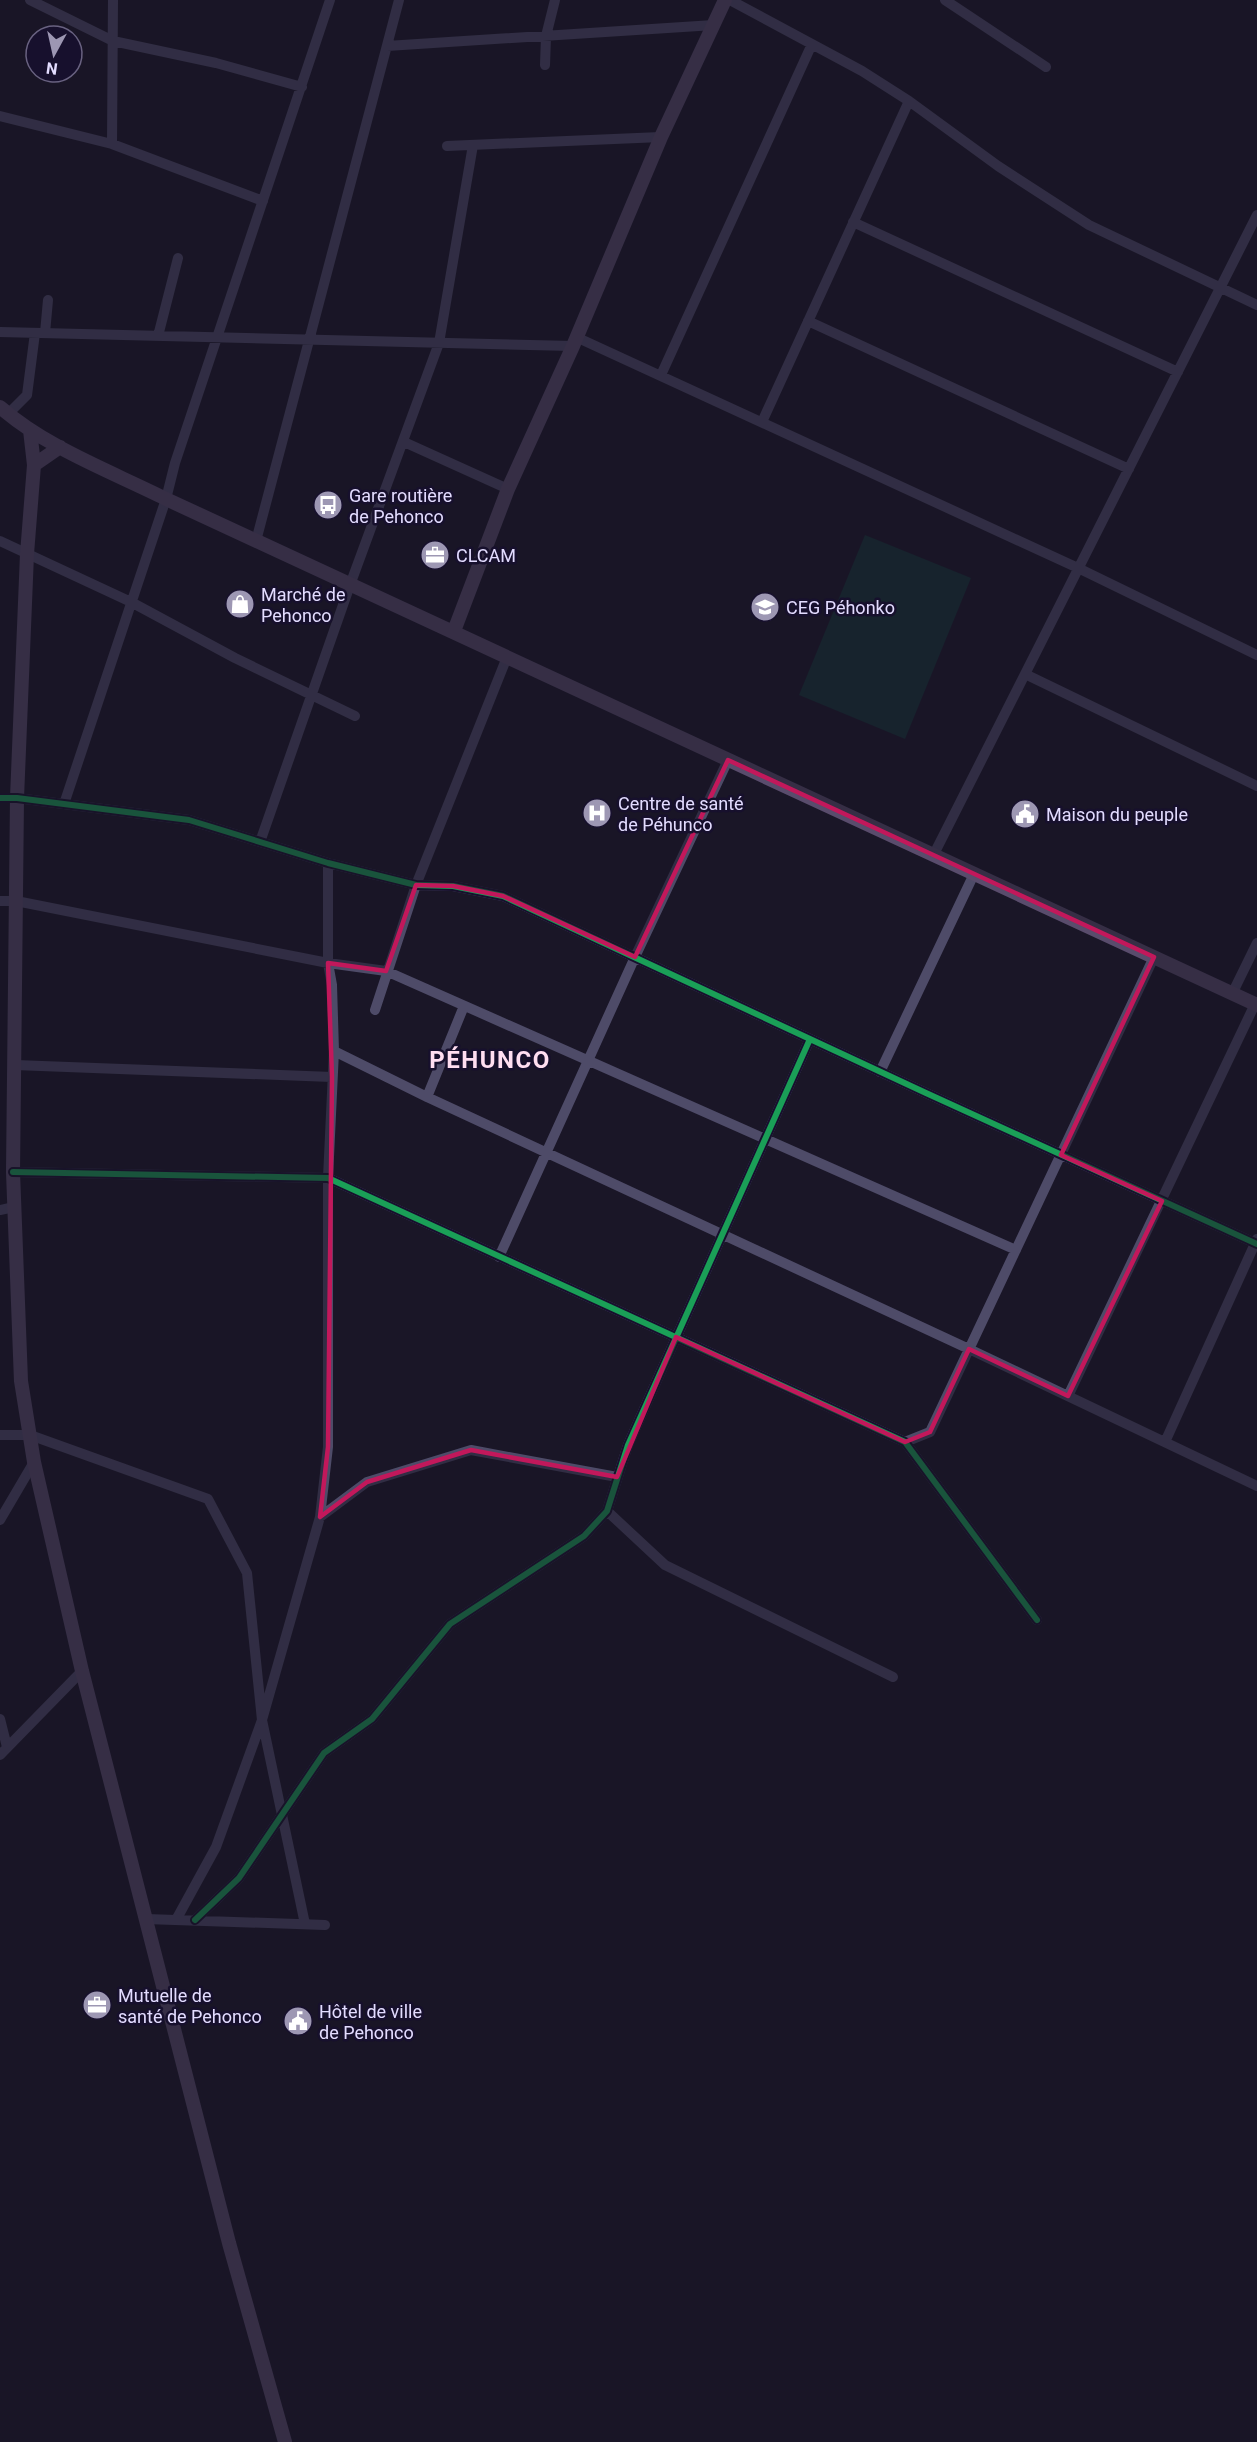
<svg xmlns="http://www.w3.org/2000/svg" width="1257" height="2442" font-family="Roboto,sans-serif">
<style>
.pitch{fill:#143336}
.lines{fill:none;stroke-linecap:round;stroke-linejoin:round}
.minor{stroke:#4e4b68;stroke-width:10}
.major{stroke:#594c6c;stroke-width:14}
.cycleway-casing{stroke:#17102d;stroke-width:10}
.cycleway{stroke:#1a9f57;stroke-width:6}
.marked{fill:none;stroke:#c2185b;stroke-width:4.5;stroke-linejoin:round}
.labels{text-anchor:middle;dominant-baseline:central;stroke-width:5;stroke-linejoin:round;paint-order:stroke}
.poi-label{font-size:18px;fill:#e3dcff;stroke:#17102d;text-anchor:start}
.district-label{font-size:24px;font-weight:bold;letter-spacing:1.5px;fill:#ffdef1;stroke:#17102d}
</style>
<rect width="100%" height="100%" fill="#1a1627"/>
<path class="pitch" d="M 865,535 L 971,578 L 905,739 L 799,695 Z"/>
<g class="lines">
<path class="minor" d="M 30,0 L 113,41 L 216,63 L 302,87
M 730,0 L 862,71 L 909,101 L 998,166 L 1089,225 L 1257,305
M 945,0 L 1046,67
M 387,46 L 714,25
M 545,65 L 546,36 L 555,0
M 0,116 L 112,144 L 263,201
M 112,144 L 113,0
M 447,146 L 661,137
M 853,222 L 1178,372
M 808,321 L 1129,469
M 0,332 L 573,346
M 45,333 L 48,300
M 158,336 L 178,258
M 576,337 L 1078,568 L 1257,655
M 661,375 L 812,44
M 8,414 L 27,395 L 35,333
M 762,422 L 909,101
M 404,442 L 508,489
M 0,541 L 131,602 L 235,658 L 355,716
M 256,541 L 399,0
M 1025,674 L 1257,786
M 0,798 L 17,798 L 189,820 L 328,863 L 416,885 L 453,886 L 503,896 L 926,1093 L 1257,1244
M 64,804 L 166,499 L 175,463 L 330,0
M 260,842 L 350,585 L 439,343 L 473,145
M 933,856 L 1257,215
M 0,901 L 16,901 L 328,963 L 386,971 L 1016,1250
M 1232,994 L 1257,943
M 375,1010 L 416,885 L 507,657
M 334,1051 L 427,1097 L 969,1349 L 1257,1486
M 15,1065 L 332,1077
M 880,1072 L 974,874
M 427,1097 L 464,1006
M 13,1172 L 328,1178 L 905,1442 L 1037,1620
M 0,1210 L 14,1207
M 499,1257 L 635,957 L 728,760
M 1068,1396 L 1255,1004
M 0,1435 L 30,1435 L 208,1499 L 247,1573 L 262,1720 L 305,1924
M 905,1442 L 930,1432 L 1154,957
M 1165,1442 L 1257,1239
M 607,1511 L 665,1565 L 893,1677
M 320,1517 L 367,1482 L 471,1450 L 617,1477
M 0,1520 L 34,1462
M 0,1719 L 7,1747
M 0,1755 L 82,1671
M 146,1919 L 325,1925
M 176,1920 L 216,1847 L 262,1720 L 320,1517 L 328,1447 L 328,1178 L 334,1051 L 332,985 L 328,963 L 328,863
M 195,1920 L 239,1878 L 324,1753 L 372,1719 L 450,1624 L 584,1536 L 607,1511 L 628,1445 L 810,1039"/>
<path class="major" d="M 0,407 C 47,448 110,471 166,499 L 1257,1005
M 30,430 L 34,465 L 27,554 L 17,798 L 13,1172 L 21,1381 L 34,1462 L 82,1671 L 229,2243 L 285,2442
M 34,465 L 60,447
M 454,631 L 508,489 L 573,346 L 661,137 L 725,0"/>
<g class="cycleway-casing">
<path id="cycleway" d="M 0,798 L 17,798 L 189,820 L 328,863 L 416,885 L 453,886 L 503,896 L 926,1093 L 1257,1244
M 13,1172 L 328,1178 L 905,1442 L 1037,1620
M 195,1920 L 239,1878 L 324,1753 L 372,1719 L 450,1624 L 584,1536 L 607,1511 L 628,1445 L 810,1039"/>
</g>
<use href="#cycleway" class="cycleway"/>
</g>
<path d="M0 0H1257V2442H0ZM 728,760 L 1154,957 L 1061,1155 L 1162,1201 L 1068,1396 L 969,1349 L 930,1432 L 905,1442 L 676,1337 L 617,1477 L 471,1450 L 367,1482 L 320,1517 L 328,1447 L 332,1077 L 328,963 L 386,971 L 416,885 L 453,886 L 503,896 L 635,957 Z" fill="#1a1627" fill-opacity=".55" fill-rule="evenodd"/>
<path class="marked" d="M 728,760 L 1154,957 L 1061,1155 L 1162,1201 L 1068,1396 L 969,1349 L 930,1432 L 905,1442 L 676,1337 L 617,1477 L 471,1450 L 367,1482 L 320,1517 L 328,1447 L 332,1077 L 328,963 L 386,971 L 416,885 L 453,886 L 503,896 L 635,957 Z"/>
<defs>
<g id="bus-disc" transform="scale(1.5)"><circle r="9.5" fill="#9d97b3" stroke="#17102d"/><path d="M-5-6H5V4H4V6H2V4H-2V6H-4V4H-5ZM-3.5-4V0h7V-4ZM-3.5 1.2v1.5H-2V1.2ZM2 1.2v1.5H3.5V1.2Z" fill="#fff"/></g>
<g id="office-disc" transform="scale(1.5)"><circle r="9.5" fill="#9d97b3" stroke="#17102d"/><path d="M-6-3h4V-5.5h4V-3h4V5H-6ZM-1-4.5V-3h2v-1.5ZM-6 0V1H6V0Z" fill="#fff"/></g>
<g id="shop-disc" transform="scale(1.5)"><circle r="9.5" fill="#9d97b3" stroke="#17102d"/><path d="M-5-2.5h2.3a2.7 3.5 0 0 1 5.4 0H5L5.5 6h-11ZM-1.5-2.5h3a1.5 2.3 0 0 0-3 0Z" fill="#fff"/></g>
<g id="school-disc" transform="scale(1.5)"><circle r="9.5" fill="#9d97b3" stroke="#17102d"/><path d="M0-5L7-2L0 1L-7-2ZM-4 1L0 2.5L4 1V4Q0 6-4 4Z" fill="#fff"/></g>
<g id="hospital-disc" transform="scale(1.5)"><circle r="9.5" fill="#9d97b3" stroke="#17102d"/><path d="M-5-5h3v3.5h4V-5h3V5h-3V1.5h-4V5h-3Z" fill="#fff"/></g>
<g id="civic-disc" transform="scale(1.5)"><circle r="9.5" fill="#9d97b3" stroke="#17102d"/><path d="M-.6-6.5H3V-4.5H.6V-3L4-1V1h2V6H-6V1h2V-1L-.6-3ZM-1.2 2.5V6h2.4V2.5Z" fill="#fff"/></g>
</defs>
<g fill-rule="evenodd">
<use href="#bus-disc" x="328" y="505"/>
<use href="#office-disc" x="435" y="555"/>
<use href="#shop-disc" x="240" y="604"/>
<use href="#school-disc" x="765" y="607"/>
<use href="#hospital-disc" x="597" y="813"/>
<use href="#civic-disc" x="1025" y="814"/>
<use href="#office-disc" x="97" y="2005"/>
<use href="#civic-disc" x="298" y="2021"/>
</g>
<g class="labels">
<g class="poi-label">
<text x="349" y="495">Gare routière<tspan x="349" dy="21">de Pehonco</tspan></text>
<text x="456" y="555">CLCAM</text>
<text x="261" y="594">Marché de<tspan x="261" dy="21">Pehonco</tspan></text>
<text x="786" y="607">CEG Péhonko</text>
<text x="618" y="803">Centre de santé<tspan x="618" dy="21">de Péhunco</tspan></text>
<text x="1046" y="814">Maison du peuple</text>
<text x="118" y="1995">Mutuelle de<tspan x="118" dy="21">santé de Pehonco</tspan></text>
<text x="319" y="2011">Hôtel de ville<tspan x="319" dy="21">de Pehonco</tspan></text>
</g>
<g class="district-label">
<text x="490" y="1060">PÉHUNCO</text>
</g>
</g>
<g transform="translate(54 54) rotate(188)"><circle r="28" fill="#17102d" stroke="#696281" stroke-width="1.5"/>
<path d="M0-4.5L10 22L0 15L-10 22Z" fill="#9d97b3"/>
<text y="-9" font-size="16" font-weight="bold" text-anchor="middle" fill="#e3dcff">N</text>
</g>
</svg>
